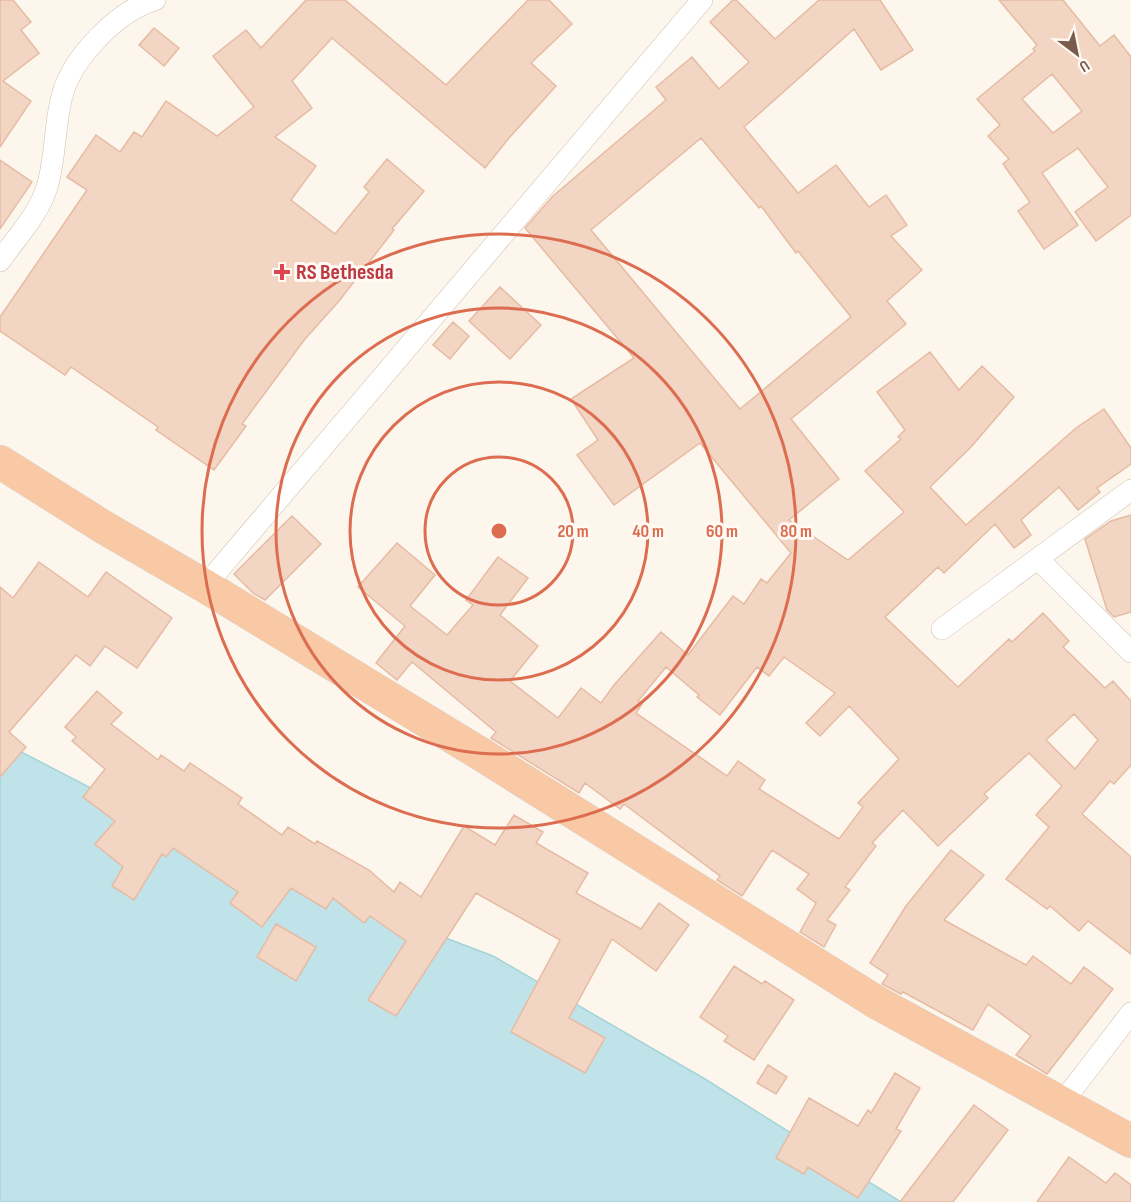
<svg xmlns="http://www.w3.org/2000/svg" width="1131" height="1202" font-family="'Sofia Sans Condensed',sans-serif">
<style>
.water{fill:#bfe3e8;stroke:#a5d3da;stroke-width:1.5}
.building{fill:#f3d5c3;stroke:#e6bba3;stroke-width:1.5;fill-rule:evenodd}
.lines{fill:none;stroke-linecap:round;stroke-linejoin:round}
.minor-casing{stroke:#d1beb0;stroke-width:22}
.trunk-casing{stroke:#dad1cd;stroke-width:34}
.minor{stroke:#fff;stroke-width:21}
.trunk{stroke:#f9c8a4;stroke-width:33}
.ring{fill:none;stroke:#dc6d51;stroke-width:3}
.health-dot{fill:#e0444e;stroke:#fffaf3;stroke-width:2}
.labels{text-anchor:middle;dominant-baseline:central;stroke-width:6;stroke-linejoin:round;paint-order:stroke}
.health-label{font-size:22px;font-weight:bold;fill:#be3a42;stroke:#fffaf3;text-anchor:start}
.centre{fill:#dc6d51;stroke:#fffaf3;stroke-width:3}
.ring-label{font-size:18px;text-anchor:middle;font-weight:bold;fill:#dc6d51;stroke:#fffaf3;stroke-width:6;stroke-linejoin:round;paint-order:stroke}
</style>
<rect width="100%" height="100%" fill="#fdf6ec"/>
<path class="water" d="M 0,741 L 201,845 L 493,956 L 705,1079 L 901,1202 L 0,1202 Z"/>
<path class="building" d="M 0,0 L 13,0 L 31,22 L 21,30 L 39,53 L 3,81 L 31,101 L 0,147 Z
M 306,0 L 345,0 L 446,85 L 528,0 L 549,0 L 572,24 L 531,63 L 556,86 L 509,138 L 485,168 L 332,38 L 292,81 L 312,108 L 275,137 L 316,166 L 291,200 L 335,234 L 369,192 L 364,187 L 387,159 L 424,191 L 392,229 L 394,230 L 339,301 L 305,339 L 242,424 L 246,426 L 214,470 L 156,430 L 158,427 L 71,367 L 65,375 L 0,331 L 0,317 L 87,190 L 67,177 L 96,135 L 120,152 L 134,132 L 142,137 L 166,101 L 217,136 L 254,107 L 213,56 L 246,30 L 261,48 Z
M 733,0 L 736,0 L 775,39 L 819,0 L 880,0 L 913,50 L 881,70 L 854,29 L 744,127 L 798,193 L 836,165 L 869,207 L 886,195 L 907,225 L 891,236 L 922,270 L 887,301 L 906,324 L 791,419 L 839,479 L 789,520 L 848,560 L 904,512 L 865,471 L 901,439 L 898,437 L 905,430 L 877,392 L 930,352 L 959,390 L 982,366 L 1014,397 L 971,447 L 930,487 L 966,525 L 1076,428 L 1104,409 L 1131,448 L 1131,464 L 1097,488 L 1100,492 L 1078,510 L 1059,487 L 1021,520 L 1031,535 L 1014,548 L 995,524 L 944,573 L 938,567 L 885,617 L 958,687 L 1009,639 L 1012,642 L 1043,613 L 1069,641 L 1063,647 L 1105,688 L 1113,681 L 1131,701 L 1131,765 L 1114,784 L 1110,781 L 1082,814 L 1131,857 L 1131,954 L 1088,921 L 1079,931 L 1050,906 L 1047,909 L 1006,879 L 1049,827 L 1036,815 L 1062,786 L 1029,753 L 984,794 L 988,798 L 938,846 L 903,810 L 872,843 L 876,846 L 845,887 L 850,890 L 827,920 L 836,925 L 824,947 L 800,932 L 816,903 L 797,889 L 809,874 L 772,850 L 742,896 L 717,880 L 720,876 L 624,804 L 620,809 L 585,783 L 579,793 L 491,738 L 496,732 L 412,662 L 397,680 L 376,663 L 405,626 L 358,587 L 397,543 L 435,575 L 410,606 L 447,635 L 473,605 L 466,600 L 498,557 L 528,578 L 500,615 L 538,646 L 510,681 L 558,718 L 581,688 L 601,703 L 614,685 L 661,632 L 688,655 L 733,596 L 744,604 L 761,579 L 767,583 L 791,553 L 700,443 L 614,505 L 577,455 L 598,440 L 571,399 L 634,358 L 525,228 L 553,196 L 666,100 L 656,87 L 692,57 L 719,89 L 749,62 L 710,22 ZM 701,138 L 759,208 L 761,206 L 796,253 L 798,251 L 851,317 L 740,409 L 591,230 ZM 784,657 L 835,693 L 806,723 L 820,736 L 849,706 L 899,759 L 858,803 L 863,807 L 839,839 L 759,789 L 765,780 L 738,761 L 727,776 L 636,713 L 642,704 L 638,701 L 666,667 L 699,695 L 697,697 L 720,715 L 757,667 L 769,676 ZM 1074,714 L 1098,740 L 1075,769 L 1046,740 Z
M 999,0 L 1063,0 L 1100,46 L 1114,35 L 1131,57 L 1131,215 L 1096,241 L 1075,212 L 1108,187 L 1078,148 L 1042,173 L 1078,225 L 1044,249 L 1018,211 L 1030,202 L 1003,164 L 1009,159 L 988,136 L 1000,125 L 977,99 L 1035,51 L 1033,49 L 1037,45 ZM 1052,74 L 1082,111 L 1053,133 L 1022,99 Z
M 154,28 L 179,48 L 164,66 L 139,45 Z
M 0,160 L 32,182 L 0,229 Z
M 500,287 L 541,325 L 510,359 L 469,321 Z
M 453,322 L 469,336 L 450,359 L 433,345 Z
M 1131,515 L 1131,612 L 1114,617 L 1107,610 L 1085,539 L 1111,521 Z
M 292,516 L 321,544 L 265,600 L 253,593 L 234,574 Z
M 39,562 L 88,597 L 106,572 L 172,618 L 137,668 L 105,646 L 90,666 L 76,655 L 9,732 L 26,747 L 0,777 L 0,587 L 13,598 Z
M 97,691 L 122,713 L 111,724 L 158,760 L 161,755 L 184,771 L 190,763 L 242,798 L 238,804 L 282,835 L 288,827 L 315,844 L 317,841 L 369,870 L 394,892 L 400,882 L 421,897 L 464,826 L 495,845 L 514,815 L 543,832 L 536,843 L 588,873 L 576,893 L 641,929 L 659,903 L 689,925 L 656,971 L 612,939 L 569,1018 L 605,1038 L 585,1073 L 511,1032 L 560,940 L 476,893 L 396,1016 L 368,1000 L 406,941 L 370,916 L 364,923 L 333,898 L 326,909 L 291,888 L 262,927 L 230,903 L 238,892 L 173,848 L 166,857 L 162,854 L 134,900 L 112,886 L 123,867 L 95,844 L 115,821 L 83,797 L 105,769 L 72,741 L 76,737 L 65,727 Z
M 951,850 L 984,875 L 944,920 L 1026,965 L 1033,956 L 1071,984 L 1084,967 L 1113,989 L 1047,1074 L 1016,1055 L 1031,1036 L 988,1004 L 973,1030 L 903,992 L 901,994 L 882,984 L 888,975 L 870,963 L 906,906 Z
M 276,924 L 316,947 L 296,981 L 257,957 Z
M 734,966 L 762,984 L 765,981 L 794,1000 L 754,1060 L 724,1041 L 728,1036 L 700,1017 Z
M 768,1065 L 787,1077 L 776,1094 L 757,1083 Z
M 895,1073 L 920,1088 L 896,1129 L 901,1131 L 858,1198 L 808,1167 L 804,1174 L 776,1158 L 809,1098 L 858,1126 L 868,1110 L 871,1113 Z
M 974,1105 L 1008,1130 L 953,1202 L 900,1202 Z
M 1069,1157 L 1106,1183 L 1115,1173 L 1131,1185 L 1131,1202 L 1037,1202 Z"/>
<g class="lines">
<g class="minor-casing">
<path id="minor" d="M 0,261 C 16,238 39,214 47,187 C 56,158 54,126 62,96 C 72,58 117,11 155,0
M 1038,559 L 1131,652
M 205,586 L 702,0
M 942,629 L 1131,490
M 1062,1103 L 1131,1013"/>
</g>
<g class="trunk-casing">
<path id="trunk" d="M 0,462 L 105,528 L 205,586 L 484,756 L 876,1002 L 1131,1141"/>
</g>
<use href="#minor" class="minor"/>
<use href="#trunk" class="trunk"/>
</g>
<g class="ring">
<circle cx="499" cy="531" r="74"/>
<circle cx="499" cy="531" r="149"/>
<circle cx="499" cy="531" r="223"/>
<circle cx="499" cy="531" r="297"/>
</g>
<path class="health-dot" d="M279 263h6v6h6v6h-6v6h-6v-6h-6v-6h6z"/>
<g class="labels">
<g class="health-label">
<text x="296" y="272">RS Bethesda</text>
</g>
</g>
<circle cx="499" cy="531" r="9" class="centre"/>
<g class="ring-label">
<text x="573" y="537">20 m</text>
<text x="648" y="537">40 m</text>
<text x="722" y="537">60 m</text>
<text x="796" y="537">80 m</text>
</g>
<g transform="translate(1077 54) rotate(148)" stroke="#fffaf3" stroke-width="4.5" paint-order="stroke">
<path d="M0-4.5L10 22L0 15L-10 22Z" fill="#7a5c4d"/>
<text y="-9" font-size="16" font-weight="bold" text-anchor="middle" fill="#7a5c4d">U</text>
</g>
</svg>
